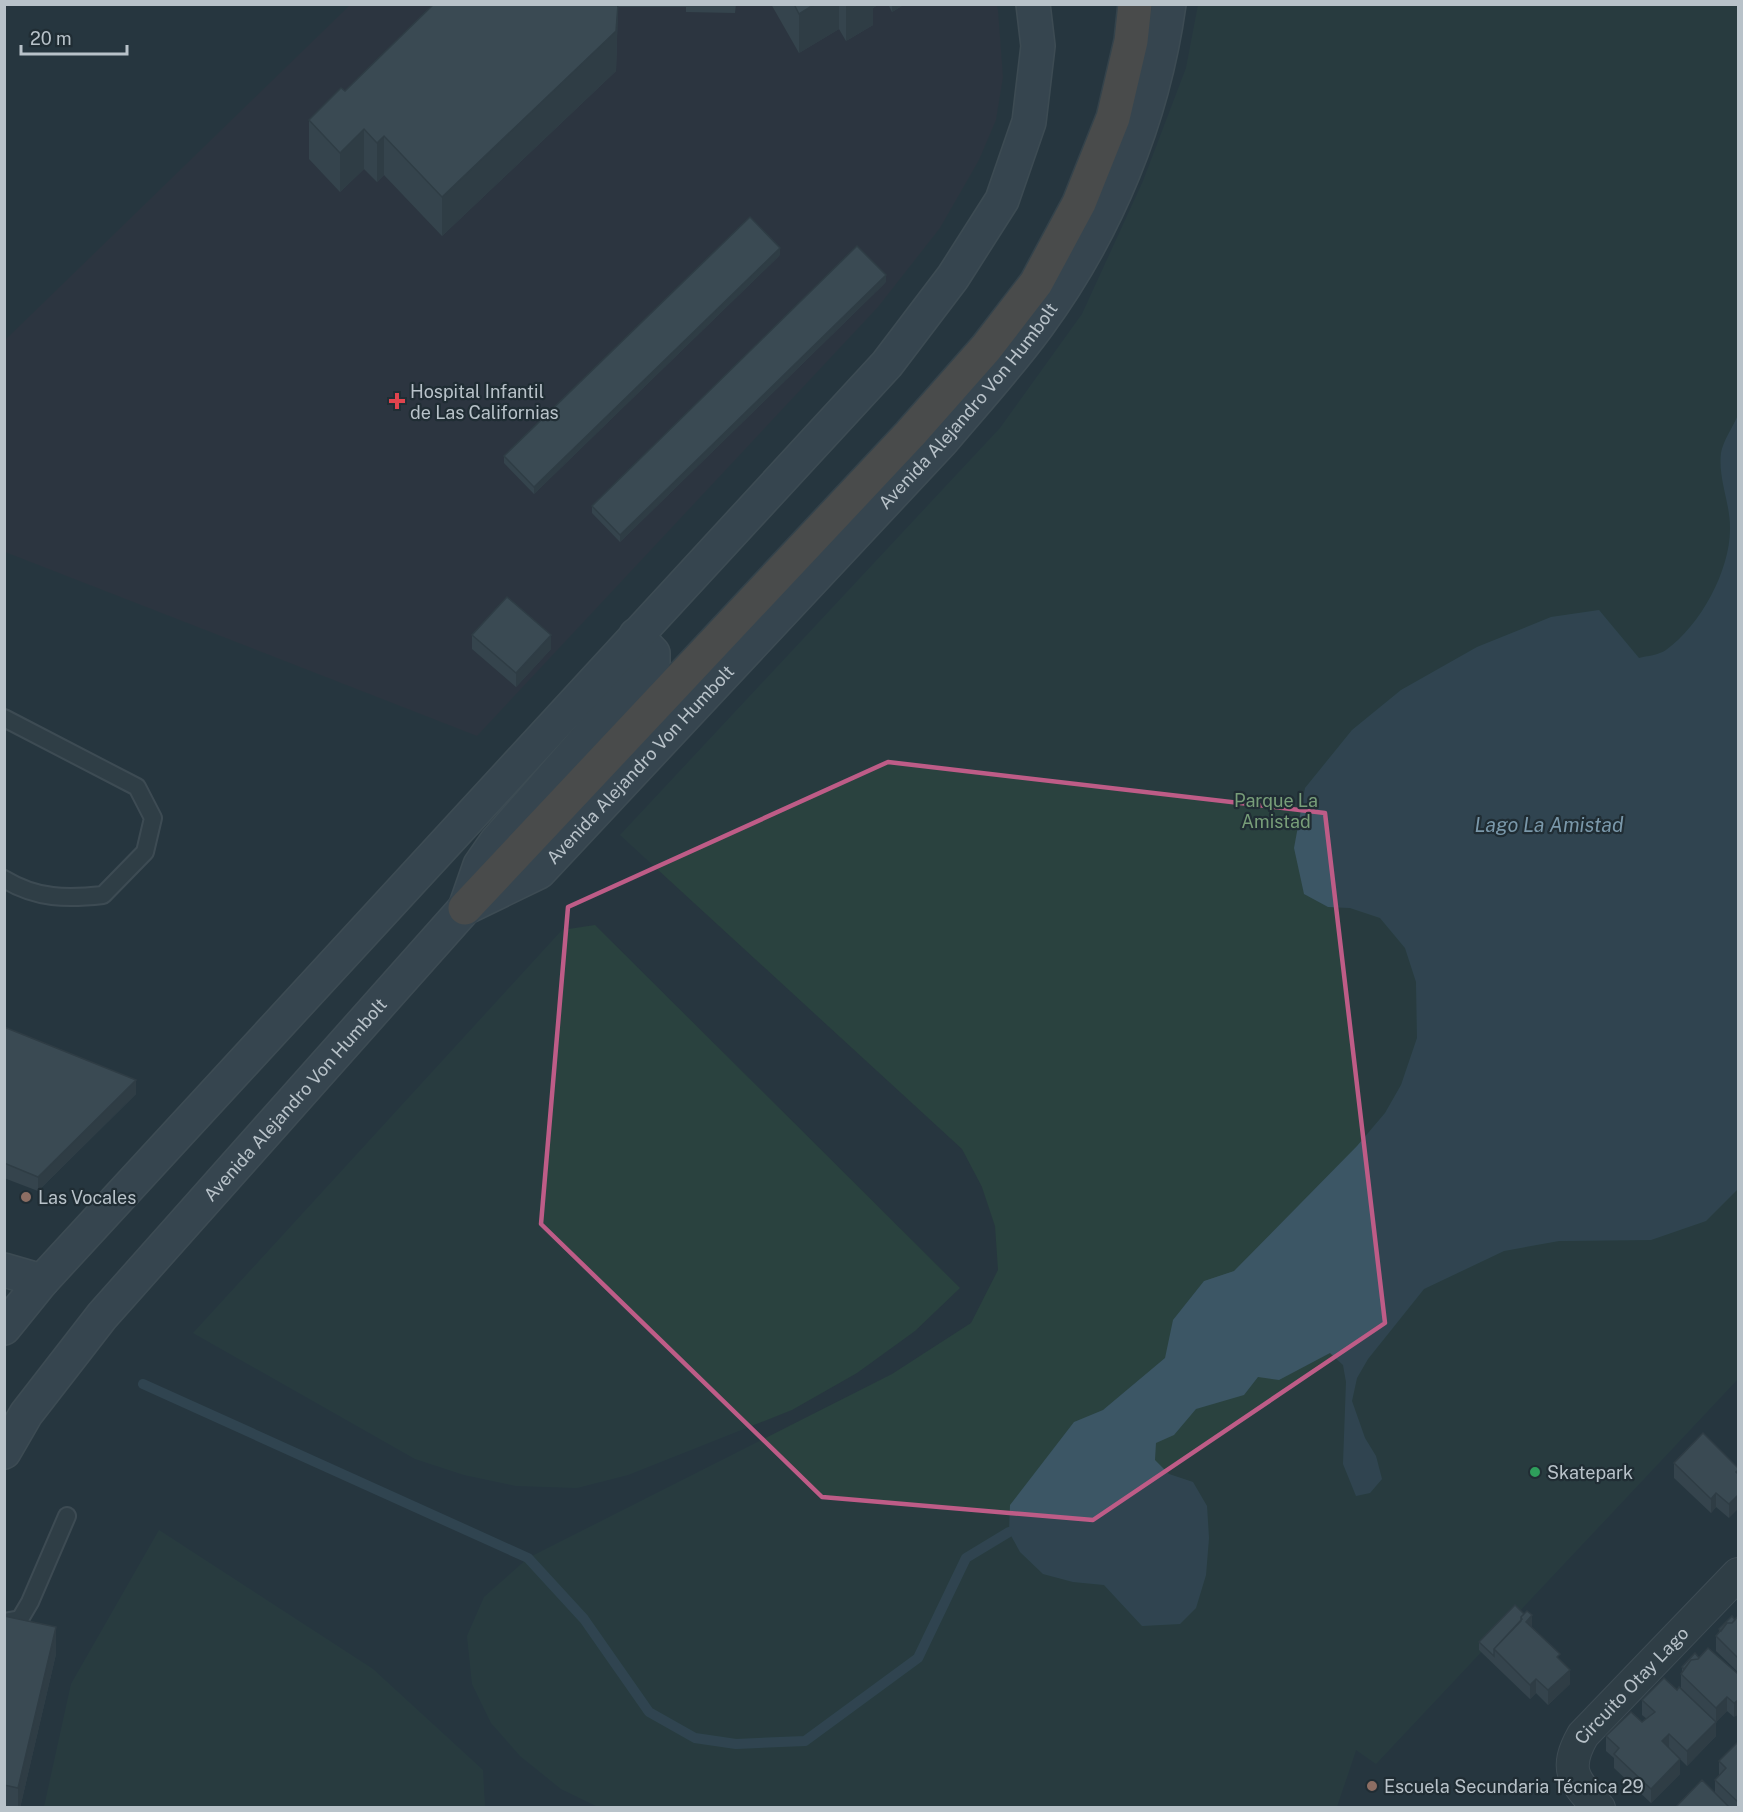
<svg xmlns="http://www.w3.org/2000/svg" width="1743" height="1812" font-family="'Public Sans',sans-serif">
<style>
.medical{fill:#333440}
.green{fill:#2a423f}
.water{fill:#3c5665}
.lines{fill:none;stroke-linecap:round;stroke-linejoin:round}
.stream{stroke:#3c5665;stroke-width:10}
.lane-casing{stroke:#59656c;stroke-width:20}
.street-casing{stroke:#59656c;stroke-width:34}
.secondary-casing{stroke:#59656c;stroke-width:36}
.highway-casing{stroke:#465259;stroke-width:36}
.lane{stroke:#3b474f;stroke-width:16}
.street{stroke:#3b474f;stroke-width:32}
.secondary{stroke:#4a5862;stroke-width:33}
.highway{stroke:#746459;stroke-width:33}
.wall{fill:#47555d}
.shaded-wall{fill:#3a454c}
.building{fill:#53636c;stroke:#3a454c;stroke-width:1.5}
.marked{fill:none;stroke:#be5c87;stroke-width:4.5;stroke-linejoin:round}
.health-dot{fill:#e0444e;stroke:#202d34;stroke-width:2}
.education-dot{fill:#8d6e63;stroke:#202d34;stroke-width:2}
.leisure-dot{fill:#2e9e5b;stroke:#202d34;stroke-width:2}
.labels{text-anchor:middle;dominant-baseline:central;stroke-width:4.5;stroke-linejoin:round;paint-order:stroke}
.poi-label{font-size:18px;fill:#b8c2c9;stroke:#202d34;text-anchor:start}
.street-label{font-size:18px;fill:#b8c2c9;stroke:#202d34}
.park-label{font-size:18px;fill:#789e79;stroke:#202d34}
.water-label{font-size:20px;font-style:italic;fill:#7a98aa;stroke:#202d34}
</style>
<rect width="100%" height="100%" fill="#27363f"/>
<path class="medical" d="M 350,5 L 997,5 L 998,10 L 1003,77 L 996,120 L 979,160 L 940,228 L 878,307 L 477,736 L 5,552 L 5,340 Z"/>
<path class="green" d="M 1198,5 L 1738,5 L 1738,1379 L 1376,1764 L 1356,1750 L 1337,1807 L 598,1807 L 561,1789 L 520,1756 L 491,1723 L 472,1684 L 467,1636 L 484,1597 L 528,1558 L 892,1374 L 971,1323 L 998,1270 L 995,1226 L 982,1187 L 962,1149 L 620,835 L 1000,428 L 1082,314 L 1143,181 L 1186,68 Z
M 595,925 L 960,1288 L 915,1331 L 857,1373 L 792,1410 L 628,1475 L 577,1488 L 516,1486 L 464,1475 L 415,1459 L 193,1333 L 562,930 Z
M 159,1530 L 373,1669 L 483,1770 L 485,1807 L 44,1807 L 71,1684 Z"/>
<path class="water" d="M 1738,415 L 1738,1189 L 1706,1221 L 1651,1240 L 1559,1241 L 1504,1251 L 1424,1289 L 1368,1359 L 1357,1378 L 1352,1401 L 1365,1438 L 1376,1456 L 1382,1479 L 1370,1493 L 1356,1496 L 1343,1464 L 1346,1382 L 1343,1365 L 1330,1353 L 1279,1380 L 1258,1377 L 1244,1395 L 1196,1409 L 1174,1435 L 1156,1443 L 1155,1460 L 1169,1474 L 1193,1482 L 1207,1506 L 1209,1538 L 1206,1575 L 1196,1608 L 1180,1624 L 1142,1626 L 1104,1585 L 1073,1582 L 1043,1574 L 1020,1552 L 1009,1532 L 1010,1505 L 1074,1422 L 1103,1410 L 1165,1358 L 1173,1320 L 1204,1281 L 1234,1271 L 1357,1146 L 1385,1113 L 1401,1085 L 1417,1038 L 1416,982 L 1405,948 L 1380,918 L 1350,908 L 1328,907 L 1304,894 L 1294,848 L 1305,788 L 1352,730 L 1401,690 L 1477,647 L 1551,617 L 1599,610 L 1639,658 C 1647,656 1659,655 1666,650 C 1701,625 1731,569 1730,527 C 1730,502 1718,479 1721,453 C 1723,441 1733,427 1738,415 Z"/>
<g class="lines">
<path class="stream" d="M 143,1384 L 528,1558 L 584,1619 L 649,1712 L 695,1738 L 736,1744 L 805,1741 L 918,1658 L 966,1558 L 1009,1532"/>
<g class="lane-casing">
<path id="lane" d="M 4,718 L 137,787 L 153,818 L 145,852 L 103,895 C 67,899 37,899 4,879
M 4,1622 L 20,1619 L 30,1602 L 67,1516"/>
</g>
<g class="street-casing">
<g id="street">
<path id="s1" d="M 1599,1808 C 1574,1781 1563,1770 1583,1735 L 1738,1574"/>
</g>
</g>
<g class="secondary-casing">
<g id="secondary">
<path d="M 465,908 L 480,865 L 496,842 L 653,663 L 653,653 L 636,635"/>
<path d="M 4,1270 L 42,1281"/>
<path d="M 4,1328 L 42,1281 L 887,364 L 953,277 L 1002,200 L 1029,122 L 1038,46 L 1033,4"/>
<path id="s2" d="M 4,1452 L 26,1414 L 102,1316 L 465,908 L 539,872 L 942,441 C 974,403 1008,366 1038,325 C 1107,231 1153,119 1169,4"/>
</g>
</g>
<g class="highway-casing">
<path id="highway" d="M 465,908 L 910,434 L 986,348 L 1036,283 L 1079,203 L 1113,118 L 1131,41 L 1135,4"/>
</g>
<use href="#lane" class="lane"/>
<use href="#street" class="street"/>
<use href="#secondary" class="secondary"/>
<use href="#highway" class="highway"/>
</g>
<path class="wall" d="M 434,4 L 736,4 L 735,13 L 686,12 L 686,7 L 618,7 L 616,71 L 442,236 L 384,175 L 377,182 L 364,169 L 340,192 L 309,159 L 309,120 L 345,91 Z
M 771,4 L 878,4 L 878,5 L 873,8 L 873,25 L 846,41 L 839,29 L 799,53 Z
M 888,4 L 905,4 L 892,12 Z
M 780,255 L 534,494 L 504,463 L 504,456 Z
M 886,282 L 620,542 L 592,513 L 592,506 Z
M 472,635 L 551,649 L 516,687 L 472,649 Z
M 4,1027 L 136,1094 L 38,1191 L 4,1178 Z
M 1674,1463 L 1738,1468 L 1729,1518 L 1716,1507 L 1711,1513 L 1674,1478 Z
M 1515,1605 L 1532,1628 L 1560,1660 L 1570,1684 L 1548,1705 L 1536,1693 L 1530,1699 L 1479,1650 L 1479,1642 Z
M 4,1616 L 56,1654 L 20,1808 L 4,1808 Z
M 1738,1616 L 1738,1672 L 1716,1651 L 1716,1636 L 1719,1633 L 1719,1629 L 1735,1620 Z
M 1699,1658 L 1738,1674 L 1734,1717 L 1727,1711 L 1716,1722 L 1681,1688 L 1681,1674 L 1682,1672 L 1682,1667 Z
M 1642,1700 L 1716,1736 L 1687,1766 L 1669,1748 L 1680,1774 L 1651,1803 L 1614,1768 L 1614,1758 L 1606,1751 L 1606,1736 L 1642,1722 L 1647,1719 L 1642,1715 Z
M 1738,1745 L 1738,1808 L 1675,1808 L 1715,1794 L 1715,1780 L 1719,1776 L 1719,1761 Z"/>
<path class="shaded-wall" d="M 618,4 L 616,71 L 442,236 L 442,197 Z
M 815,4 L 839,4 L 839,29 L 799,53 L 799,14 Z
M 846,4 L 878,4 L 873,8 L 873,25 L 846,41 Z
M 892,4 L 905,4 L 892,12 Z
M 364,129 L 364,169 L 340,192 L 340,153 Z
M 384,136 L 384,175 L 377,182 L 377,143 Z
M 780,248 L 780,255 L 534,494 L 534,487 Z
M 886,275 L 886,282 L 620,542 L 620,535 Z
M 551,635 L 551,649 L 516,687 L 516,673 Z
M 136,1080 L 136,1094 L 38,1191 L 38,1177 Z
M 1716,1493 L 1716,1507 L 1711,1513 L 1711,1499 Z
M 1738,1495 L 1738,1509 L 1729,1518 L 1729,1504 Z
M 1532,1615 L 1532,1629 L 1522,1623 Z
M 56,1627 L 56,1654 L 20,1808 L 18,1808 L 18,1788 Z
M 1570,1670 L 1570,1684 L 1548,1705 L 1548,1690 Z
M 1536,1679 L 1536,1693 L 1530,1699 L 1530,1685 Z
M 1727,1697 L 1727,1711 L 1716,1722 L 1716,1708 Z
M 1738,1700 L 1738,1715 L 1734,1717 L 1734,1703 Z
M 1716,1722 L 1716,1736 L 1687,1766 L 1687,1751 Z
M 1669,1734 L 1669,1748 L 1662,1741 Z
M 1680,1759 L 1680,1774 L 1651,1803 L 1651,1789 Z"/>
<path class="building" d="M 434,4 L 618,4 L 616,31 L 442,197 L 384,136 L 377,143 L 364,129 L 340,153 L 309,120 L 341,88 L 345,91 Z
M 794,4 L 815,4 L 799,14 Z
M 750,217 L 780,248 L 534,487 L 504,456 Z
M 857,246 L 886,275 L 620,535 L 592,506 Z
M 507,597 L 551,635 L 516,673 L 472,635 Z
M 4,1027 L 136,1080 L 38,1177 L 4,1163 Z
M 1703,1433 L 1738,1468 L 1738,1470 L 1736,1472 L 1738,1474 L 1738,1495 L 1729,1504 L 1716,1493 L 1711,1499 L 1674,1463 Z
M 1515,1605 L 1524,1614 L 1521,1617 L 1521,1621 L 1494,1649 L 1494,1656 L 1479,1642 Z
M 1527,1611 L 1532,1615 L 1526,1622 L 1560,1654 L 1557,1657 L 1570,1670 L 1548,1690 L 1536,1679 L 1530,1685 L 1494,1649 L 1522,1619 L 1521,1617 Z
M 4,1616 L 56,1627 L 18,1788 L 4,1785 Z
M 1732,1616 L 1735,1620 L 1732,1623 L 1727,1623 L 1721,1631 L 1719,1629 Z
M 1738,1616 L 1738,1658 L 1716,1636 L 1727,1623 L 1732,1623 Z
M 1708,1648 L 1738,1674 L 1738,1700 L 1734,1703 L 1727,1697 L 1716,1708 L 1681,1674 L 1691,1660 L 1698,1659 Z
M 1695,1653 L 1699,1658 L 1698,1659 L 1691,1660 L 1684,1669 L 1682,1667 Z
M 1664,1678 L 1677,1690 L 1679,1687 L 1716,1722 L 1687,1751 L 1669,1734 L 1662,1741 L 1680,1759 L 1651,1789 L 1614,1754 L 1619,1748 L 1606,1736 L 1631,1712 L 1642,1722 L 1655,1712 L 1642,1700 Z
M 1737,1743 L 1738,1745 L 1738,1802 L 1715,1780 L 1726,1768 L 1719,1761 Z
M 1702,1780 L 1730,1808 L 1675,1808 Z"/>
<path d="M0 0H1743V1812H0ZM 888,762 L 1325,813 L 1385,1323 L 1093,1520 L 822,1497 L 541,1224 L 568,907 Z" fill="#27363f" fill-opacity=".55" fill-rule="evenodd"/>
<path class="marked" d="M 888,762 L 1325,813 L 1385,1323 L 1093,1520 L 822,1497 L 541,1224 L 568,907 Z"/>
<path class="health-dot" d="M394 392h6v6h6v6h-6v6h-6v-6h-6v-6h6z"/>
<g class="education-dot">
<circle cx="26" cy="1197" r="6"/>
<circle cx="1372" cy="1786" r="6"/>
</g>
<circle class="leisure-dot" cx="1535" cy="1472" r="6"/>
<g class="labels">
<g class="poi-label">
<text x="410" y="391">Hospital Infantil<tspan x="410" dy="21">de Las Californias</tspan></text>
<text x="38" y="1197">Las Vocales</text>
<text x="1547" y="1472">Skatepark</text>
<text x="1384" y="1786">Escuela Secundaria Técnica 29</text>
</g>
<g class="street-label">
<text stroke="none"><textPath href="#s2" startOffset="1430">Avenida Alejandro Von Humbolt</textPath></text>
<text stroke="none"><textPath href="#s2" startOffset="944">Avenida Alejandro Von Humbolt</textPath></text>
<text stroke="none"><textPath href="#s2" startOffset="458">Avenida Alejandro Von Humbolt</textPath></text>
<text stroke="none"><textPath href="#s1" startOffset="153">Circuito Otay Lago</textPath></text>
</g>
<g class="park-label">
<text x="1276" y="800">Parque La<tspan x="1276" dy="21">Amistad</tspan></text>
</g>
<g class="water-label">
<text x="1549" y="825">Lago La Amistad</text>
</g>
</g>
<rect width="1743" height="1812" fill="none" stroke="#b8c2c9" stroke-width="12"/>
<path d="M21 45v9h106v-9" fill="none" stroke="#b8c2c9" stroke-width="3"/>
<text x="30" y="45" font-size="18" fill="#b8c2c9" stroke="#202d34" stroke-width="4.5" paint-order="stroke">20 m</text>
</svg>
